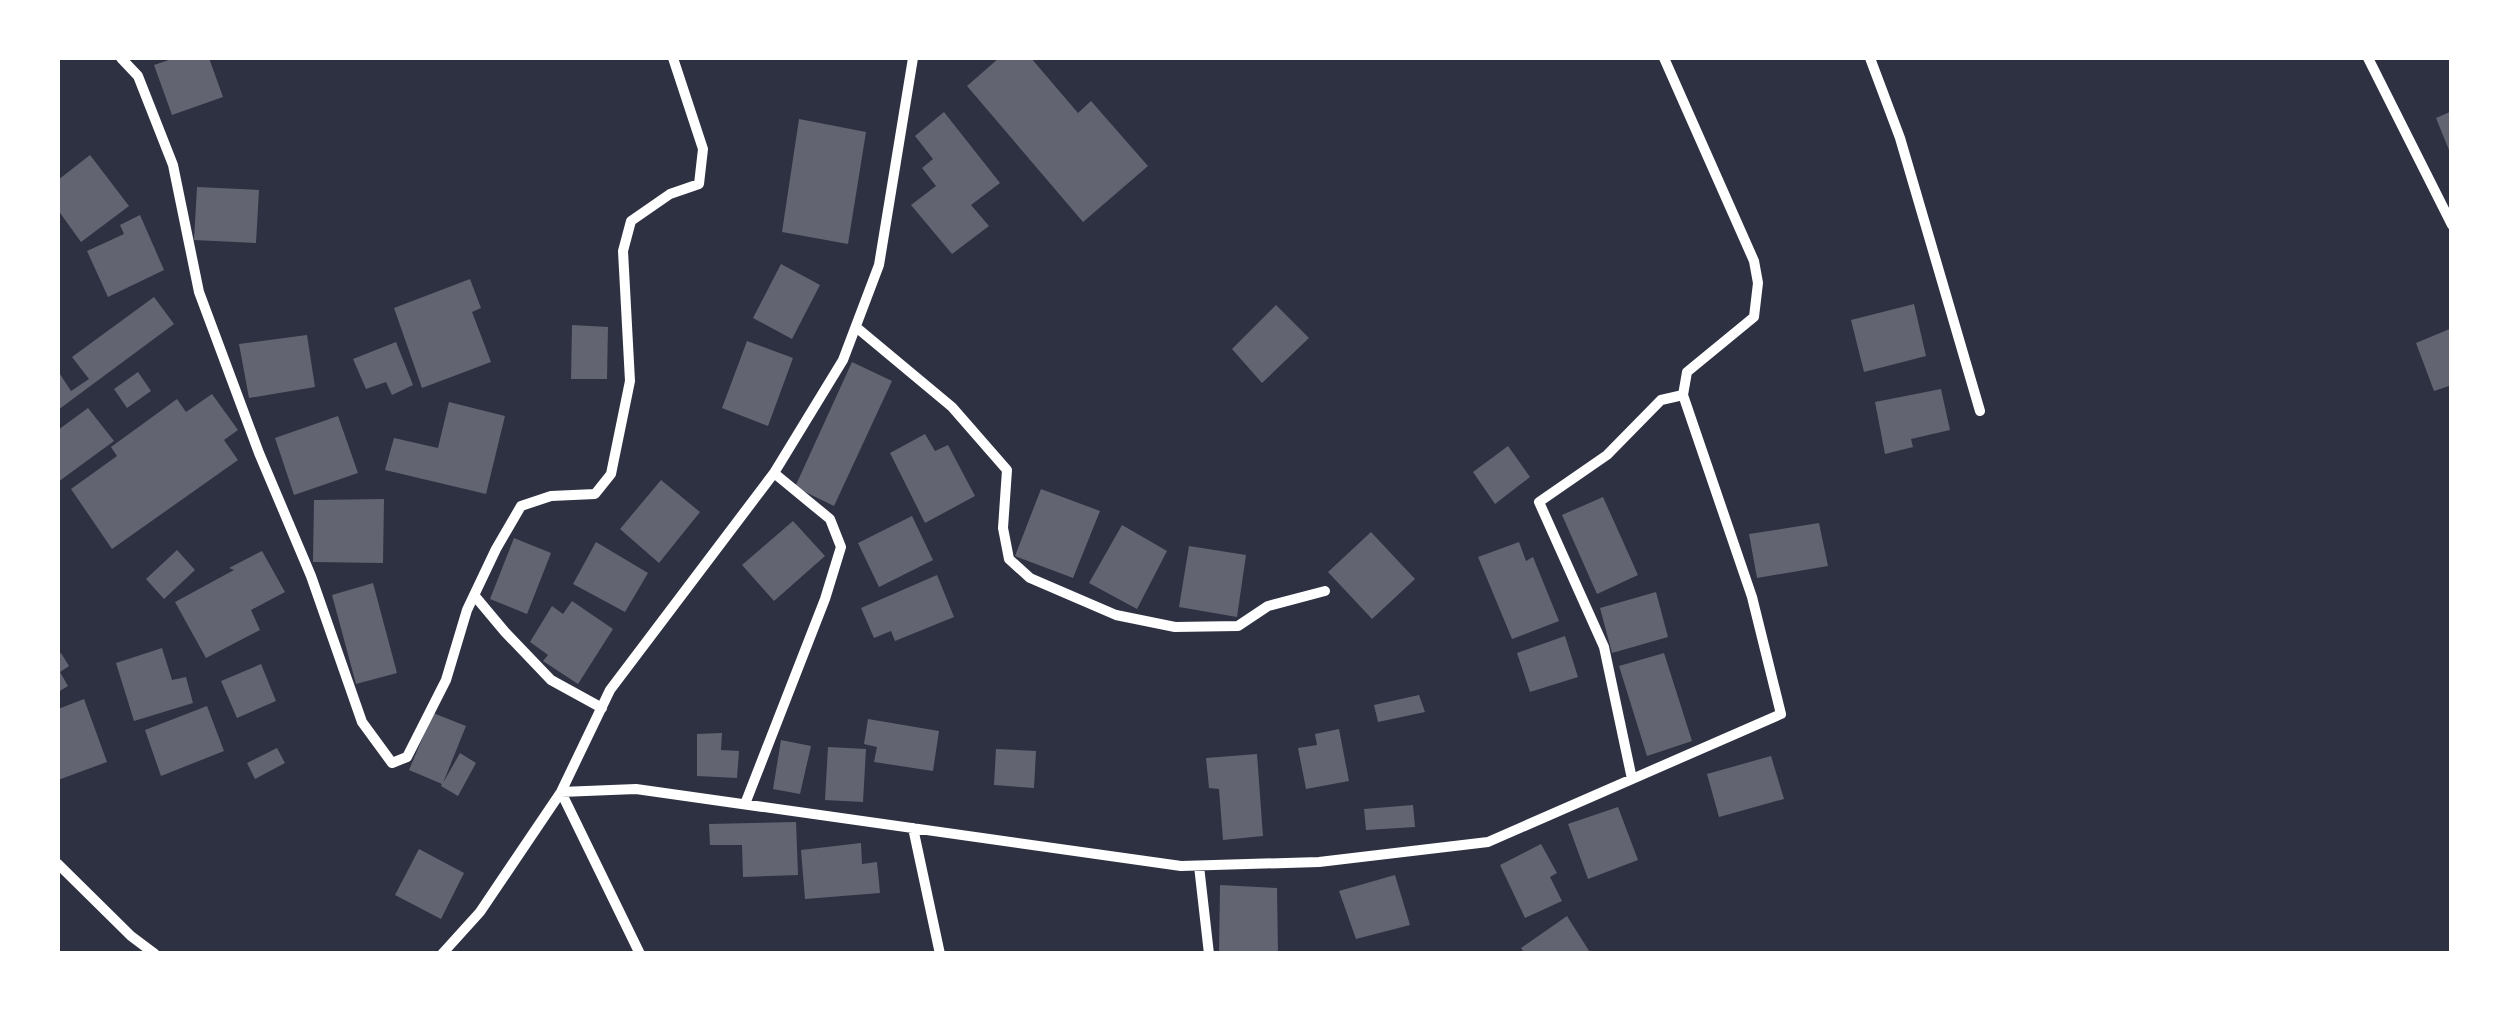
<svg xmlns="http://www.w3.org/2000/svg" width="2509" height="1011" font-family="'Asap Condensed',sans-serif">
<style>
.building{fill:#626471}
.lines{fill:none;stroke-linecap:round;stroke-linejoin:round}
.minor{stroke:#fff;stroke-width:10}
</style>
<rect width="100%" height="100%" fill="#2d3142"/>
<path class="building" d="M 175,58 L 209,58 L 223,97 L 172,115 L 154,65 Z
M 999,58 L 1031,58 L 1078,113 L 1091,101 L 1148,166 L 1083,222 L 967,86 Z
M 2452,111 L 2452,155 L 2451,155 L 2436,118 Z
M 944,112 L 1000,183 L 971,205 L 989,226 L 952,254 L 911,205 L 936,186 L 922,168 L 933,159 L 915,136 Z
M 799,119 L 866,132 L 848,244 L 782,232 Z
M 90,155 L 129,206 L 81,242 L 58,210 L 58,180 Z
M 197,187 L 259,190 L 256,243 L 194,240 Z
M 140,215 L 164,270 L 108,297 L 87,251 L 124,234 L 120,225 Z
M 781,264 L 820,285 L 792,339 L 753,318 Z
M 470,279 L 481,308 L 472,312 L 491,362 L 422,388 L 394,308 Z
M 154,297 L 174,324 L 58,410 L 58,371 L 71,391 L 89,379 L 72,357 Z
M 1914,304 L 1926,356 L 1864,372 L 1851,320 Z
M 1276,305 L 1309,338 L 1262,383 L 1232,349 Z
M 572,325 L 608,327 L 607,379 L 571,379 Z
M 2452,328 L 2452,385 L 2434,391 L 2416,343 Z
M 307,335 L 315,387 L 249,398 L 239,344 Z
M 747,341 L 793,358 L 768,426 L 722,408 Z
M 396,342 L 413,385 L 392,395 L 386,382 L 366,389 L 353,359 Z
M 852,362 L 892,381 L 834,506 L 795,487 Z
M 138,372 L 151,391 L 127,408 L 114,389 Z
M 1941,389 L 1950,430 L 1911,439 L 1913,447 L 1885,454 L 1875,402 Z
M 212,394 L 238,430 L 224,440 L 238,460 L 112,549 L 71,489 L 117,456 L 111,447 L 177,399 L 186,412 Z
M 449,402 L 505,416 L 486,494 L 385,470 L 394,438 L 438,448 Z
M 88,408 L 114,441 L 58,482 L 58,430 Z
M 338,416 L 358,473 L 294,495 L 275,438 Z
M 925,434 L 935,451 L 948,445 L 975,496 L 925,523 L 890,453 Z
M 1508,446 L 1530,477 L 1495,504 L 1473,472 Z
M 661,480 L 700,512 L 659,563 L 620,529 Z
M 1041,489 L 1100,511 L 1073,578 L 1015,556 Z
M 1603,497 L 1638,575 L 1597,594 L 1562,515 Z
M 384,499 L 383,563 L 313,562 L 314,500 Z
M 912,516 L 933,560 L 879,587 L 858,543 Z
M 793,521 L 825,556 L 774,601 L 742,565 Z
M 1819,523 L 1828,566 L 1757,578 L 1749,534 Z
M 1122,525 L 1167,551 L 1137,609 L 1089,583 Z
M 1371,532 L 1415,579 L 1372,619 L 1328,572 Z
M 514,538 L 551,553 L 527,614 L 490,599 Z
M 596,542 L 648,573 L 625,612 L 573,584 Z
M 1519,542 L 1526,561 L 1533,557 L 1559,621 L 1512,639 L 1478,557 Z
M 1189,546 L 1246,555 L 1237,617 L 1179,607 Z
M 177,550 L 195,570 L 164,599 L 146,579 Z
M 262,551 L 285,592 L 251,610 L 260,630 L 206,658 L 175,602 L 234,570 L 229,568 Z
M 937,575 L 954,617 L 895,641 L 891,631 L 874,638 L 861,608 Z
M 373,583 L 397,673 L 356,684 L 332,595 Z
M 1656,592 L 1668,637 L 1612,653 L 1600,608 Z
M 572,601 L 613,629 L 578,684 L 543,661 L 548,655 L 530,642 L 552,606 L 563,614 Z
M 1565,636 L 1578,677 L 1530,692 L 1517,653 Z
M 162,648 L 172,680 L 186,677 L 193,703 L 134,721 L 116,663 Z
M 61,653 L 69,666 L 60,672 L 68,686 L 58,692 L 58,655 Z
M 1664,653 L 1692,741 L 1647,756 L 1619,666 Z
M 261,664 L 276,701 L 237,718 L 221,681 Z
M 1419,695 L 1425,712 L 1378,722 L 1374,705 Z
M 84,699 L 107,762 L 58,780 L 58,709 Z
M 207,706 L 224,751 L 161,776 L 145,730 Z
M 433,713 L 466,726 L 443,783 L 460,753 L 476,763 L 458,796 L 441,786 L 442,784 L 409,770 Z
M 868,719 L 939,731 L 933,771 L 874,762 L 877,747 L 864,744 Z
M 1339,729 L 1349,781 L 1306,789 L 1298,748 L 1317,745 L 1315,734 Z
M 722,733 L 721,750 L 739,751 L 737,778 L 697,776 L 697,734 Z
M 781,740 L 811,746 L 800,794 L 773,789 Z
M 828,747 L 866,749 L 863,802 L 825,800 Z
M 277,748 L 285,763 L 255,779 L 247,763 Z
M 996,749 L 1036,751 L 1034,788 L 994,785 Z
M 1257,754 L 1263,836 L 1223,840 L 1219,789 L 1209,788 L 1206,758 Z
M 1771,756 L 1784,799 L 1719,817 L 1707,774 Z
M 1413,805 L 1415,827 L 1366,830 L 1364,809 Z
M 1618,807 L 1638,860 L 1588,879 L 1568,824 Z
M 796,822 L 798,875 L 743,877 L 742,845 L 710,845 L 709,824 Z
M 861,843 L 862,864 L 877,862 L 880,893 L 805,899 L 801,850 Z
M 1541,844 L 1557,873 L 1550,877 L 1562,901 L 1525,918 L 1500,865 Z
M 419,849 L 464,873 L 441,919 L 395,895 Z
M 1395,875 L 1410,925 L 1356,939 L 1339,891 Z
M 1220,885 L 1277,888 L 1278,954 L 1219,954 Z
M 1567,916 L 1591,954 L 1525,954 L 1521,948 Z"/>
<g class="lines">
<path class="minor" d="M 121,58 L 138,76 L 173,165 L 199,292 L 259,453 L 311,576 L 362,722 L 392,763 L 407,757 L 446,680 L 467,610 L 496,549 L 521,506 L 551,496 L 595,494 L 611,474 L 630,381 L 623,251 L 631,221 L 670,194 L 699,184 L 703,149 L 673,58
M 1870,58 L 1900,138 L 1980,411
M 2368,58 L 2452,225
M 856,327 L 952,407 L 1007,470 L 1003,528 L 1009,559 L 1030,578 L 1116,615 L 1175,627 L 1238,626 L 1268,606 L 1325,591
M 474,595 L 505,632 L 551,680 L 602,708
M 1632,779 L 1604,647 L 1539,502 L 1607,455 L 1661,400 L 1683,395
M 745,804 L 825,599 L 841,547 L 830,519 L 774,473
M 913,828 L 940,954
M 58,864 L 131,936 L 155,954
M 1199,866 L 1209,954
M 442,954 L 480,912 L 561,792 L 610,690 L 774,473 L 843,360 L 879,265 L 913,58
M 640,954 L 561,792 L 636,789 L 1181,866 L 1319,862 L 1488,842 L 1781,714 L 1752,597 L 1683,395 L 1687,372 L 1754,317 L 1758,283 L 1754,261 L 1664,58"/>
</g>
<rect width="2509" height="1011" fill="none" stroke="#ffffff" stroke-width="120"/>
</svg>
